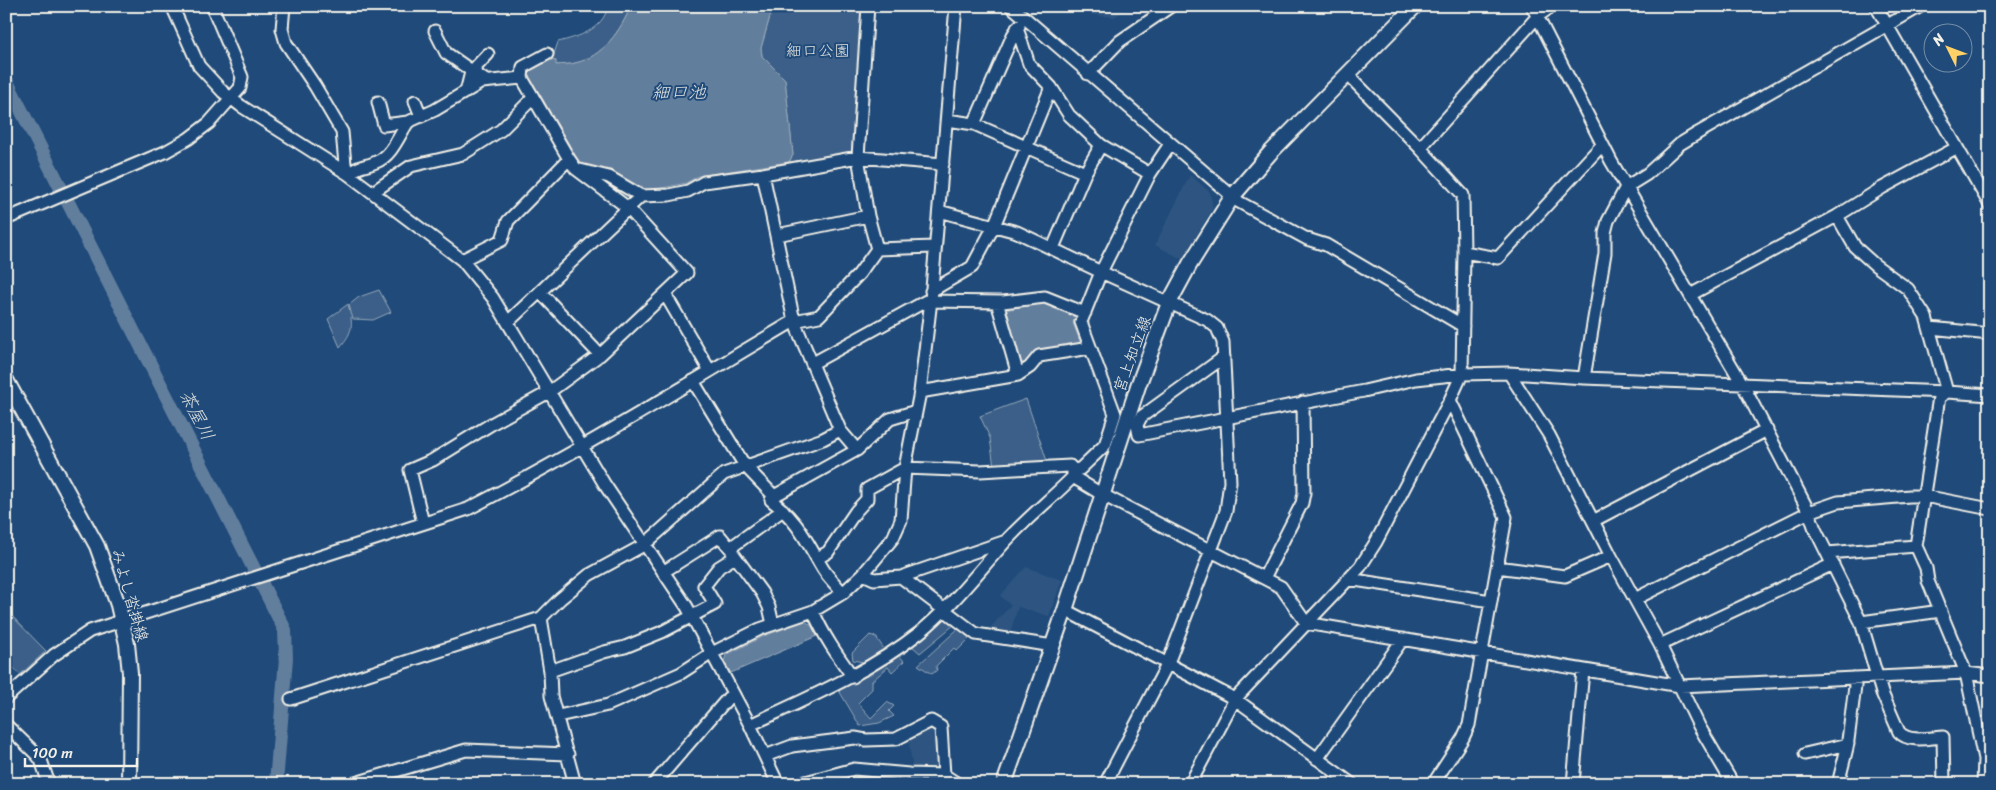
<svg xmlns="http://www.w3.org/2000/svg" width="1996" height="790" font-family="Sriracha,'Klee One',sans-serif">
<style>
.built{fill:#2d5581}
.green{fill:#3a5f88;stroke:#97a8b8}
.water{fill:#627e9d;stroke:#9cacbb}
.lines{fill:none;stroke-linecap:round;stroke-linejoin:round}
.river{stroke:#627e9d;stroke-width:14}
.minor-casing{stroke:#f4f1e8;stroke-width:15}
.major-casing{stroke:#f4f1e8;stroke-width:18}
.minor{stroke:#1f4a7a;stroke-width:11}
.major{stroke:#1f4a7a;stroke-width:14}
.labels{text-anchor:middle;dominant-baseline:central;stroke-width:4;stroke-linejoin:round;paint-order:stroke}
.park-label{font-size:16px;fill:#e1e2de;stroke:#1f4a7a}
.street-label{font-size:16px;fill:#f4f1e8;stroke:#1f4a7a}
.water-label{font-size:18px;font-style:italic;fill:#dee0dd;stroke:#1f4a7a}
</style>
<rect width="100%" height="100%" fill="#1f4a7a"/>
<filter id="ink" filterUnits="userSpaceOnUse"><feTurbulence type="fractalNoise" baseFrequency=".02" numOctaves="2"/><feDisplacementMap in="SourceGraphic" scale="10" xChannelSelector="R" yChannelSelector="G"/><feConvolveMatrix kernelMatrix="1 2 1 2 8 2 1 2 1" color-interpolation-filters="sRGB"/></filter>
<g filter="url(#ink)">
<path class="built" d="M 1067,6 L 1133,6 L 1114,17 L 1093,15 Z
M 1190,175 L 1210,192 L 1213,208 L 1182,259 L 1155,245 Z
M 1026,567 L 1062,580 L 1049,616 L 1018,607 L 1010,633 L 990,628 L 1011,605 L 1000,596 Z
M 932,723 L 937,728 L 940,773 L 913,772 L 908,735 Z"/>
<path class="green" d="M 608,6 L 631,6 C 621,30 602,58 575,63 C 569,65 562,64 555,65 L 556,61 L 552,60 L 558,42 C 578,37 603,30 608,6 Z
M 773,6 L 866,6 L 855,149 L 851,155 L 789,162 L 793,155 L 785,79 L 762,56 L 761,48 Z
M 379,290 L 391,312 L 373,320 L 353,319 L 349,305 L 359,297 Z
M 348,304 C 353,324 354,331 340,347 L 328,319 Z
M 1026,399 L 1048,464 L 994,467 L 990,438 L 980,416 Z
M 6,610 L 46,651 L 20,675 L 6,659 Z
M 946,615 L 955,624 L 920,653 L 912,646 L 905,654 L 902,651 Z
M 960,627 L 971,637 L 957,651 L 954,648 L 936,666 L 937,670 L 932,674 L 918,665 Z
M 870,635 L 876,637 L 884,649 L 863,662 L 853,660 L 852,653 Z
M 898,654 L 904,661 L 892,672 L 888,667 L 872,681 L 872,689 L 858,703 L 871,718 L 887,702 L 894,706 L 889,711 L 894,716 L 879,723 L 860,726 L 838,689 Z"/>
<path class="water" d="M 631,6 L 773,6 L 761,48 L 762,56 L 785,79 L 793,155 L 789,162 L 698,176 L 686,183 L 653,190 L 645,189 L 612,172 L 580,163 L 529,76 L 529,70 L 543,59 L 556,61 L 556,65 C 562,64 569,65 575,63 C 603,57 621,30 631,6 Z
M 1047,301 L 1077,315 L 1073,323 L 1081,344 L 1020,370 L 1004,313 L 1006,310 Z
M 805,621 L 811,625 L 817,636 L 731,673 L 724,661 L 726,655 L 764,636 Z
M 868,776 L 905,782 L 943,782 L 946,784 L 822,784 Z"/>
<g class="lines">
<path class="river" d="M 6,80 L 285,630 L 286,658 L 276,784"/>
<g class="minor-casing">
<path id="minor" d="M 172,6 L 199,66 L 223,92 L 241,106 L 348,174 L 433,238 L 462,260 L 493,298 L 605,485 L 687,607 L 750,725 L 778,784
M 284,6 L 282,29 L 286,43 L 315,86 L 342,132 L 345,164 L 348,174 C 361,164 363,168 376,162 C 392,156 399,135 408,122
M 868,6 L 858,157 L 868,216 L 877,249
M 1011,6 L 1239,202 L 1307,239 L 1326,245 L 1463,326
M 1532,6 L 1611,161 L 1743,385 L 1809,512 L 1815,529 L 1861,622 L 1882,693 L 1899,732 C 1909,743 1929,738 1943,737 L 1944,784
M 1876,6 L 1990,205
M 1017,28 L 1029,64 L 1051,87 L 1069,115 L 1101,145 L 1150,174
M 435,31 L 446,53 L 486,81
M 1088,74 L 1120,41 L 1171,6
M 466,92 L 471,72 L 488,54
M 415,101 L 421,116
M 378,102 L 384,125 L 408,122 L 435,110 L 482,82 L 522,78
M 947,120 L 974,124 L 1085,173 L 1053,248
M 974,124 L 1013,35 L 1019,26
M 1420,148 L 1538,16 L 1552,6
M 580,170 L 609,177 L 641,196
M 1085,173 L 1101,145
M 763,174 L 794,321 L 840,430 L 857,450
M 373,192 L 411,166 L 463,154 L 501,130 L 533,98
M 939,211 L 1017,232 L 1101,272 L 1207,320 L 1217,328 L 1223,342 L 1230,482 L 1226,511 L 1168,663 L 1105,784
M 1837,216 L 1855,247 L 1875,265 L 1908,289 L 1926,317 L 1947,392
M 6,219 L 165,152 L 188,139 L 209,123 L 240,88 L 242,77 L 212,6
M 777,235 L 868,216
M 877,249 L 934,247
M 1464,252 L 1498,258 L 1602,145
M 462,260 L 502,240 L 508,221 L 569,159
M 931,291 L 972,267 L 994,226 L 1051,87
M 540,292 L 600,355
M 665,294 L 710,371
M 1690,295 L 1837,216 L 1882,188 L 1956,148
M 997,302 L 1018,375
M 508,322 L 641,196 L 669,195 L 688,191 L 704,182 L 763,174 L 858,157 L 943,164
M 1930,328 L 1990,334
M 1224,357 L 1141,417 L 1137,425 L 1139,435 L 1364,391 L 1416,379 L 1462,374 L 1509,373 L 1584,378 L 1947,392 L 1990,395
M 813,363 L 926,301 L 1003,302 L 1045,297 L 1085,313
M 1509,373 L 1549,435 L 1611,556 L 1660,645 L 1699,726 L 1733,784
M 1584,378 L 1605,253 L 1605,233 L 1608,221 L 1626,187 L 1647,174 L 1680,144 L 1698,133 L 1921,6
M 693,381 L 745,466 L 774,496
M 920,392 L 1018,375 L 1030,367 L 1039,356 L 1090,348
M 1947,392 L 1939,397 L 1916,546 L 1926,568 L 1928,581 L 1966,673 L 1984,759 L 1983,784
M 1073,470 L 1080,469 L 1105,445 L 1115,414 L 1081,322 L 1101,272 L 1150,174 L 1170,144
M 1073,477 L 1103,495 L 1281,587 L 1306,623 L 1680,686 L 1966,673 L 1990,676
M 1593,521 L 1767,430
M 423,523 L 410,470 L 433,460 L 493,423 L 549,392 L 601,354 L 687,273 L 628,208 L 576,169 L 569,159 L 522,78 L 523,67 L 547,54
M 732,552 L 762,593 L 769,607 L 773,624
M 1827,553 L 1916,546
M 1497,567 L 1565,576 L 1611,556
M 663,572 L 720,536 L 730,548 L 783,510
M 863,574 L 874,579 L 901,577 L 1006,541
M 901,577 L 976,634 L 1053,646
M 1264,578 L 1302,503 L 1304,493 L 1303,402
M 1348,579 L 1491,601
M 843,593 C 836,585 828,577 823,569 C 805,539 799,522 771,500 L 774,496 L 857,450 L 890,419 L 916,411
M 1635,599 L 1809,512 L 1838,502 L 1910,496 L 1924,496 L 1990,509
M 1065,610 L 1235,699 L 1352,784
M 813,611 C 823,635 837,655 853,677
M 541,618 L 550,671 L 551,696 L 575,784
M 1861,622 L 1941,611
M 1660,645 L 1833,564
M 550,671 L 604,652 L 625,647 L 662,632 L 715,604 L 704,586 L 719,567 L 735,557
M 6,698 L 54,655 L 90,631 L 468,509 C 580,451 686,385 794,321 L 819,316 L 859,274 L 877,249
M 291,699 L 541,618 L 560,599 L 589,575 L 644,545 L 724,474 L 823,439 L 840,430
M 558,716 L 608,705 L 681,673 L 712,653 L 760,629 L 813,611 L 843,593 L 863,574 L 893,538 L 901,520 L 905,468 L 920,392 L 931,300 L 956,6
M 6,725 L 36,754 L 41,760 L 49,784
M 750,725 C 808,698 868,673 919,633 C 951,607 977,573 1005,542 C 1026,519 1051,499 1073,477 L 1073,470 L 1070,466 L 980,471 L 905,468 L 867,489 L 867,499 L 856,511 L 828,552 L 818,558
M 1805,754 L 1848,744
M 765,756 L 792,746 L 855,738 L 866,740 L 896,739 L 931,721 L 941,727 L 944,775
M 1317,759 L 1403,639
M 352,784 L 466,750 L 568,754
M 654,784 L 728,698 L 733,695
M 798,784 L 854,769 L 909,774 L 944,775 L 958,784
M 1190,784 L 1235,699 L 1360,567 L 1376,542 L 1450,400 L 1462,374 L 1464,252 L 1463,195 L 1420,148 L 1348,75
M 1433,784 L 1463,738 L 1469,725 L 1506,517 L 1450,400
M 1573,784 L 1583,670
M 1838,784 L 1847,748 L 1855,686 L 1854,678"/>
</g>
<g class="major-casing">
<path id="major" d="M 6,380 L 97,546 L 118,605 L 127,644 L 130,673 L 129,784
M 1004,784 L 1065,610 L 1138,386 L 1169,303 L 1190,264 L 1232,197 L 1270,153 L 1415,6"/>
</g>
<use href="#minor" class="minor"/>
<use href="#major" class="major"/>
</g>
</g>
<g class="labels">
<g class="park-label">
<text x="818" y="50">細口公園</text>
</g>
<g class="street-label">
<text transform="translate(1132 354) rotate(-70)">宮上知立線</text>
<text transform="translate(130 595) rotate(74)">みよし沓掛線</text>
</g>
<g class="water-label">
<text x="679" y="92">細口池</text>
<text transform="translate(197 415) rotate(63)">茶屋川</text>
</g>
</g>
<rect width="1996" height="790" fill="none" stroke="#1f4a7a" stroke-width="25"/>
<rect x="12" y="12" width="1971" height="765" fill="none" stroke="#f4f1e8" stroke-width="2" filter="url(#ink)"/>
<g transform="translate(1948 48) rotate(312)"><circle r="24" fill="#1f4a7a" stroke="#748da6"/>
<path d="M0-4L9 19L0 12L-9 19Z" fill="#ffd166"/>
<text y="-8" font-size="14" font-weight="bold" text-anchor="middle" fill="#f4f1e8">N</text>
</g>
<path d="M25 758v8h112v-8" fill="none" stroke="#f4f1e8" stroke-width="2.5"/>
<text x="32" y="758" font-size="15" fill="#f4f1e8" stroke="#1f4a7a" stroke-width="4" paint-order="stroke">100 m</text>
</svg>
